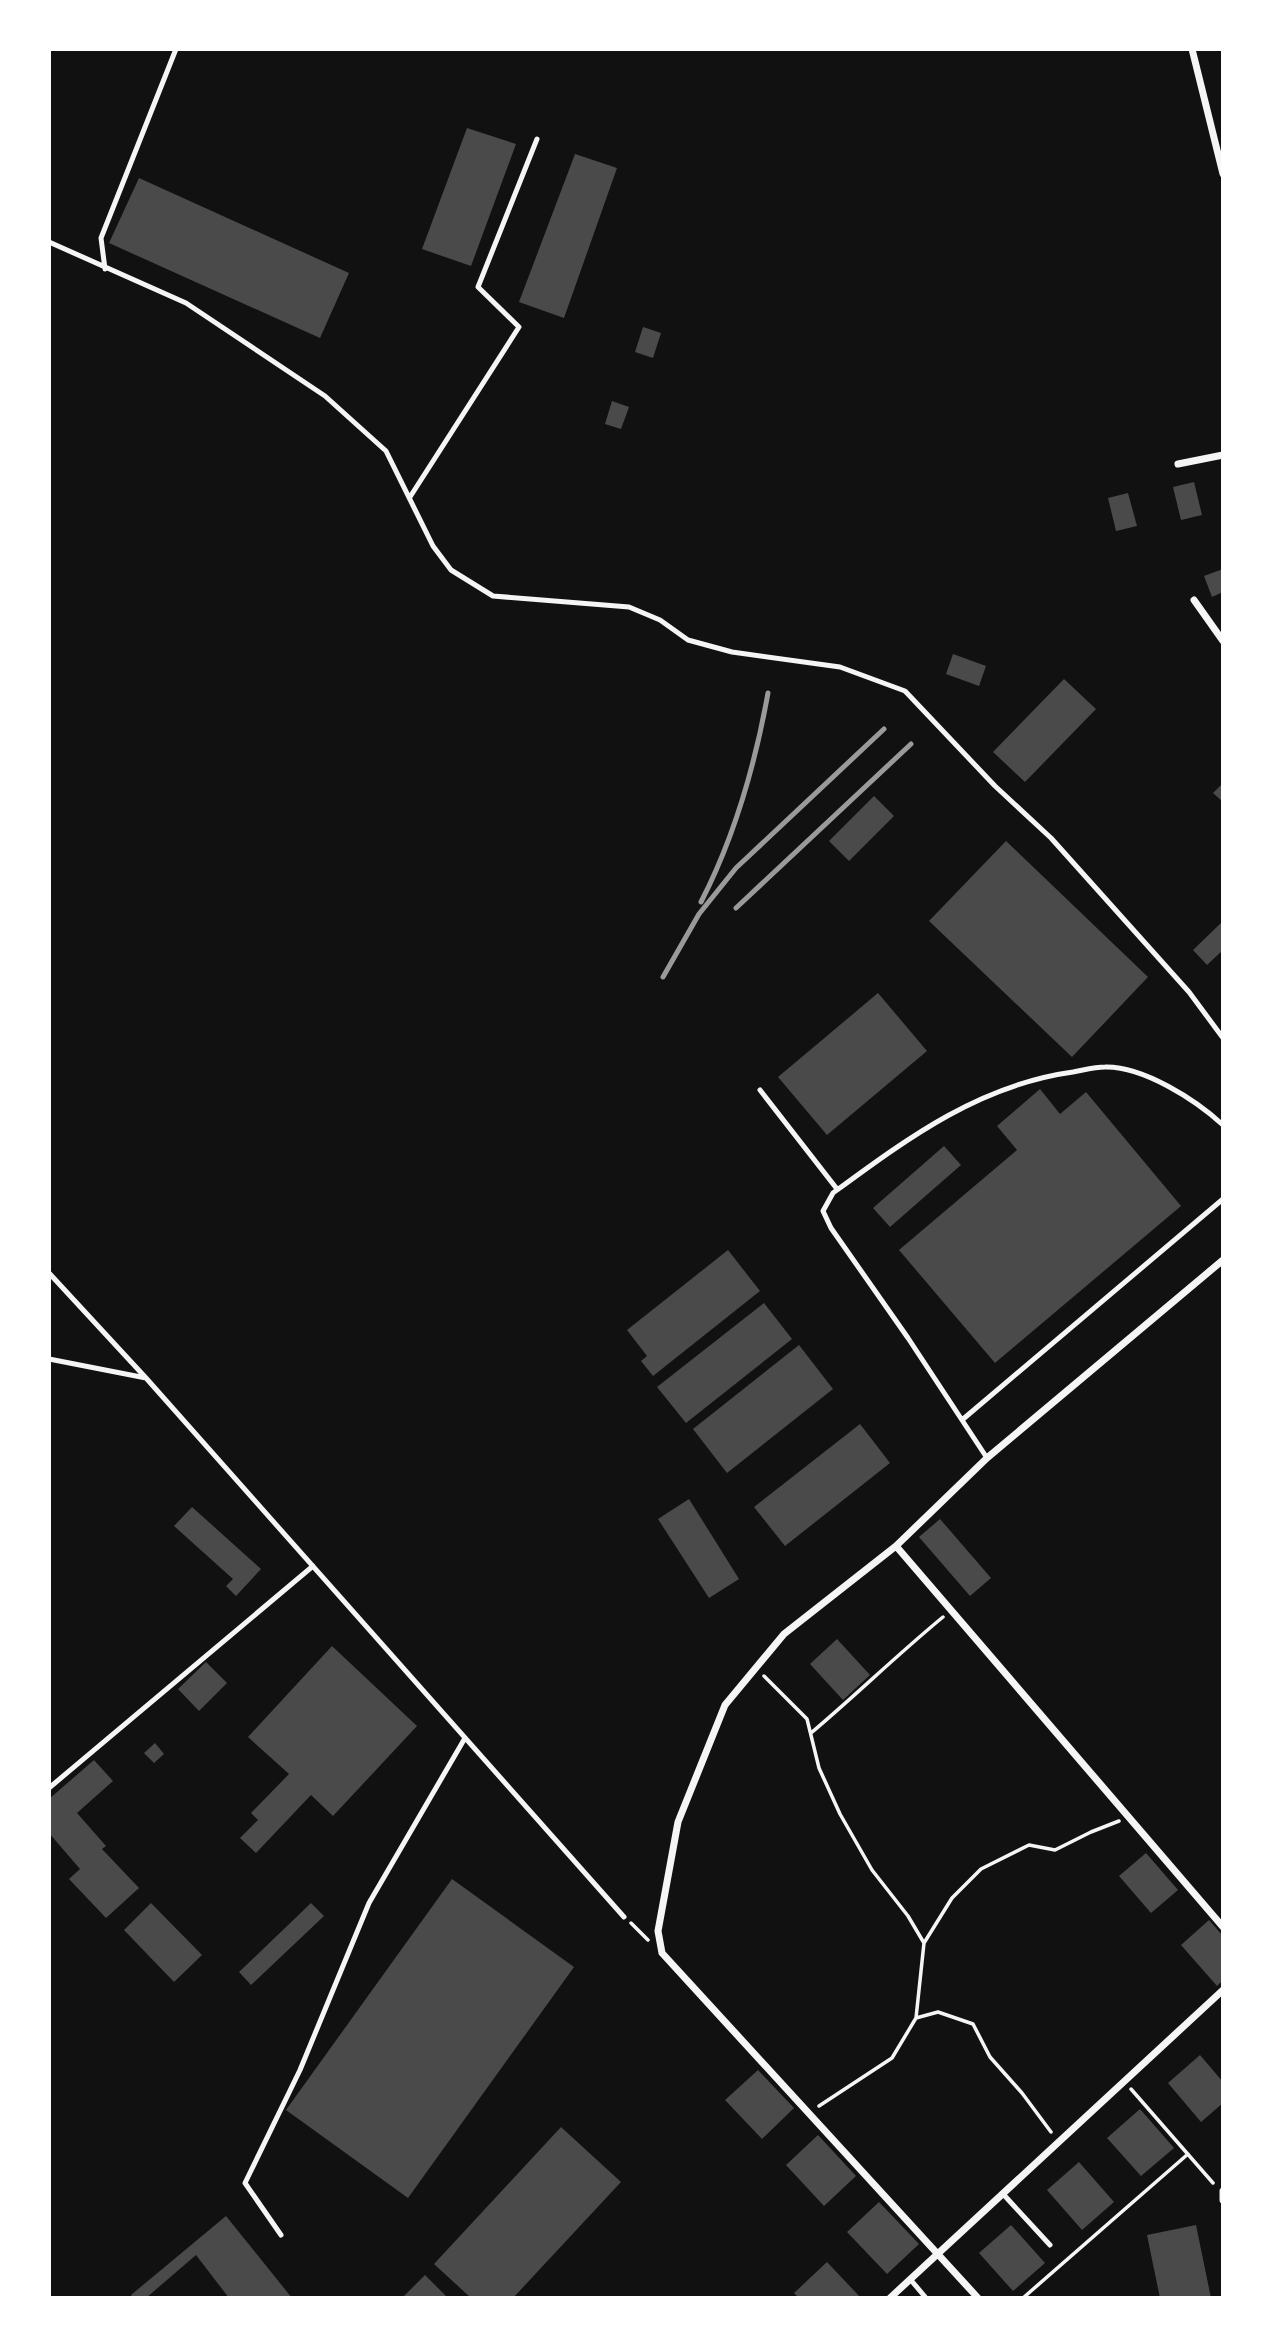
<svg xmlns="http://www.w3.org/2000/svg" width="1272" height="2347" font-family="Commissioner,sans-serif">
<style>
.building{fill:#4a4a4a}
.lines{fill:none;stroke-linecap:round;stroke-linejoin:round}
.path{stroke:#f5f5f5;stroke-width:3.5}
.service{stroke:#f5f5f5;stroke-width:5}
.minor{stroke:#f5f5f5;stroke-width:7}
.rail{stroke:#9a9a9a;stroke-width:5}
</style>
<rect width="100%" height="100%" fill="#111"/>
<path class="building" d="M 467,128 L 516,144 L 471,266 L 422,249 Z
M 575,154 L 617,168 L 564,318 L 519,302 Z
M 139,178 L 349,273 L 320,338 L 109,243 Z
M 643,327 L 661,333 L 653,358 L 635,352 Z
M 612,401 L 629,407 L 621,429 L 605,424 Z
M 1194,482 L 1202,515 L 1181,520 L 1173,487 Z
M 1128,493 L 1137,526 L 1116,531 L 1108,498 Z
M 1223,569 L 1223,592 L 1212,597 L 1204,576 Z
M 953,654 L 986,666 L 979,686 L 946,674 Z
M 1064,679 L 1096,709 L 1025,782 L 993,752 Z
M 1223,783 L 1223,802 L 1213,793 Z
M 874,796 L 894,816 L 849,861 L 829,841 Z
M 1006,841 L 1148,977 L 1072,1057 L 929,921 Z
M 1223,921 L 1223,950 L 1207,965 L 1193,950 Z
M 878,993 L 927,1051 L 827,1135 L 778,1077 Z
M 1040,1089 L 1060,1114 L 1086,1092 L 1181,1206 L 995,1363 L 899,1250 L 1017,1150 L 997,1126 Z
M 944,1146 L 961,1165 L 890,1227 L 873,1208 Z
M 728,1250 L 760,1291 L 653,1376 L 641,1361 L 647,1356 L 627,1330 Z
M 764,1303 L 792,1339 L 686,1423 L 657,1387 Z
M 799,1345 L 833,1389 L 727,1473 L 693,1429 Z
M 860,1424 L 890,1463 L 785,1546 L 754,1507 Z
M 689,1499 L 739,1579 L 709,1598 L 658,1519 Z
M 192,1507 L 261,1569 L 236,1596 L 226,1586 L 233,1579 L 174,1526 Z
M 940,1519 L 991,1578 L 970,1596 L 919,1537 Z
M 837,1639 L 870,1675 L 843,1700 L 810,1664 Z
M 332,1646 L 417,1726 L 333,1816 L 311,1795 L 256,1853 L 240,1838 L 258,1820 L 251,1813 L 289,1774 L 248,1737 Z
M 206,1662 L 227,1683 L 199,1711 L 178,1689 Z
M 155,1743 L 164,1754 L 154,1763 L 144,1753 Z
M 94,1760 L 113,1781 L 77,1813 L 106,1846 L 102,1849 L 139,1888 L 106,1918 L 69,1879 L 80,1869 L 49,1833 L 49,1799 Z
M 1146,1853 L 1178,1890 L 1151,1913 L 1119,1876 Z
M 452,1879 L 574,1967 L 408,2198 L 286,2110 Z
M 151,1903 L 202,1955 L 174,1982 L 124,1930 Z
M 311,1903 L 324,1916 L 251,1985 L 239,1972 Z
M 1209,1920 L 1223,1936 L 1223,1980 L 1217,1986 L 1181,1945 Z
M 1200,2055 L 1223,2082 L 1223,2103 L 1201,2122 L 1168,2083 Z
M 758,2070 L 794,2108 L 762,2139 L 725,2100 Z
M 1140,2109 L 1174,2148 L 1141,2176 L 1107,2138 Z
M 561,2127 L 621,2182 L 513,2298 L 471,2298 L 434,2264 Z
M 818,2135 L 856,2176 L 824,2206 L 786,2165 Z
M 1079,2162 L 1114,2202 L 1082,2230 L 1047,2190 Z
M 879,2202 L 919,2244 L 887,2274 L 847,2232 Z
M 226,2216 L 292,2298 L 229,2298 L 196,2255 L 146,2298 L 133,2298 L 131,2295 Z
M 1011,2225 L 1045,2263 L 1013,2291 L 979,2253 Z
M 1196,2225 L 1211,2298 L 1160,2298 L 1147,2235 Z
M 827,2262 L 861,2298 L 799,2298 L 794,2293 Z
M 425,2275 L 448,2298 L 402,2298 Z"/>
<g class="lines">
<path class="path" d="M 764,1676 L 807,1719 L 819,1768 L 840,1814 L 872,1870 L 908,1916 L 924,1943
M 811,1733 C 856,1695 898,1654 943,1617
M 631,1923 L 648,1940
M 916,2018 L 924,1943 L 952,1898 L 981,1869 L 1029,1845 L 1055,1850 L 1091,1832 L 1119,1821
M 1131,2089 L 1213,2183
M 819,2106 L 892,2058 L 916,2018 L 938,2012 L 973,2024 L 990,2057 L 1022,2093 L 1051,2132
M 1023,2298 L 1188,2154"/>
<path class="service" d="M 49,242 L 186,303 L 325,396 L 386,451 L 433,546 L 451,570 L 493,596 L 629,607 L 660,620 L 688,640 L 732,652 L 840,667 L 905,691 L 995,786 L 1051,838 L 1189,992 L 1223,1038
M 105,269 L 101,238 L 176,49
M 410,497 L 519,327 L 478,287 L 537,139
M 760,1090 L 837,1189
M 49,1273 L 146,1378
M 49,1359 L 146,1378 L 624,1917
M 962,1420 L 1223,1199
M 987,1458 L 908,1338 L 831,1228 L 823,1211 L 833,1193 C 908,1138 979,1085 1073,1072 C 1084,1070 1095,1067 1105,1067 C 1143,1066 1196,1100 1223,1125
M 49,1788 L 313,1566
M 1003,2194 L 1050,2245
M 281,2235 L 245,2183 L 300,2070 L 369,1903 L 465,1738
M 910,2279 L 926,2298"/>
<path class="minor" d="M 1192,49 L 1223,174
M 1178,464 L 1223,455
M 1194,600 L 1223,641
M 896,1546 L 1223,1927
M 1223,2191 L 1223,2200
M 890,2298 L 1223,1990
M 978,2298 L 662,1953 L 658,1931 L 678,1822 L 725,1705 L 784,1634 L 896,1546 L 987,1458 L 1223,1260"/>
<path class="rail" d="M 701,902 C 735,836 755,765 768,693
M 736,908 L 911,744
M 663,977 L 699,914 L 736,868 L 884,729"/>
</g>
<rect width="1272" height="2347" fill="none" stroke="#ffffff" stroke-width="102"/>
</svg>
